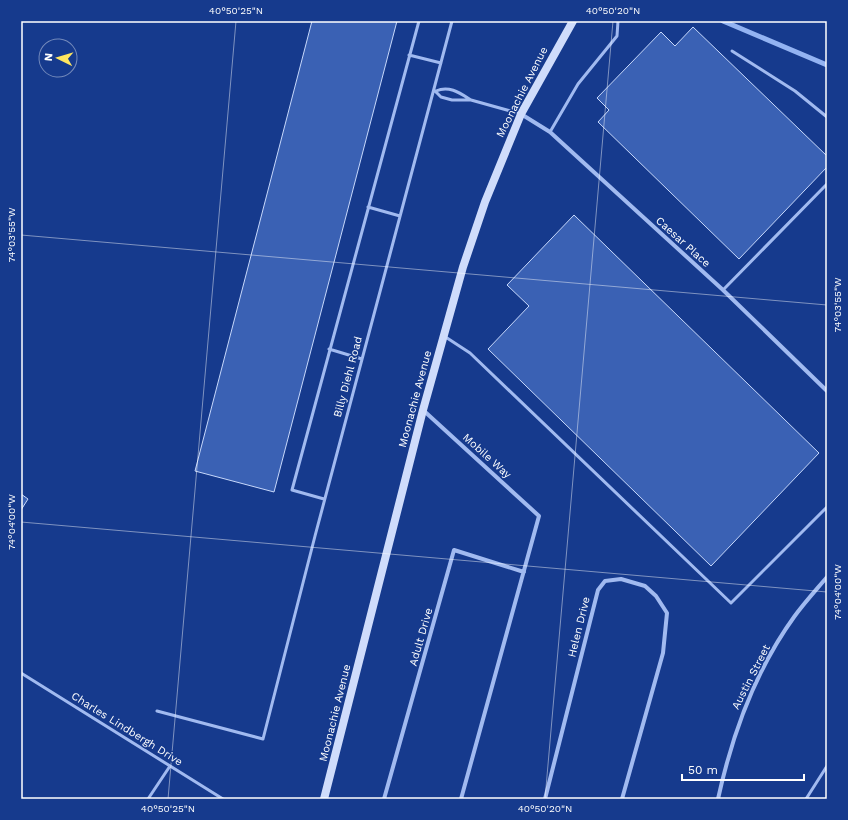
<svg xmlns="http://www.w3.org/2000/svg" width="848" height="820" font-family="'Work Sans',sans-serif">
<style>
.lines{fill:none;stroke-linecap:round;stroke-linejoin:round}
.stream{stroke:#93b3f2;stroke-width:5}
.building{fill:#3a61b4;stroke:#c7d8fb}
.service{stroke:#a1baf0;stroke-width:3}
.minor{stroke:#a1baf0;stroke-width:4}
.secondary{stroke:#cfdcfb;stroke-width:8}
.ticks{fill:none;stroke:#fff;stroke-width:1;stroke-opacity:0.45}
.labels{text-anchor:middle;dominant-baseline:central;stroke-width:3;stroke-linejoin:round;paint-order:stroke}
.street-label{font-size:11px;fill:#fff;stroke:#163a8d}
.neatline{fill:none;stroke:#fff;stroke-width:1.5}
.ticks-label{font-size:10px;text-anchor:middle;fill:#fff}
</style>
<rect width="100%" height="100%" fill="#163a8d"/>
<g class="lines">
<path class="stream" d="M 723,21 L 827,65"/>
</g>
<path class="building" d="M 312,21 L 397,21 L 274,492 L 195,471 Z
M 693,27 L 827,156 L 827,167 L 739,259 L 598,122 L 609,110 L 597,98 L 661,32 L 675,46 Z
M 574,215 L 819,453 L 711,566 L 488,349 L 529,306 L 507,285 Z
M 21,494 L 28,499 L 21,510 Z"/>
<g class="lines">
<path class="service" d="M 732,51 L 795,91 L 827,117
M 409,55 L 441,63
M 434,90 L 441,97 L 452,100 L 471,100 L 521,114
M 436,91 C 449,85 460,93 471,100
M 550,132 L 578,84 L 617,36 L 618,21
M 368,207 L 400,216
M 723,290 L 827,184
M 444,336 L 470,353 L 731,603 L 827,507
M 329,349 L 362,359
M 324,499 L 292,490 L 419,21
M 21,673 L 223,799
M 157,711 L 263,739 L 315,536 L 452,21
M 148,799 L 170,766
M 806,799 L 827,766"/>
<path class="minor" d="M 521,114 L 550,132 L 723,290 L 827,391
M 423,410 L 539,516 L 461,799
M 384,799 L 454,550 L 524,572
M 545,799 L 598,590 L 605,581 L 621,579 L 645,586 L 656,596 L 667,613 L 663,653 L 622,799
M 718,799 C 732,735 755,671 794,617 C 804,603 816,590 827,577"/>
<path class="secondary" d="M 324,799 L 423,410 L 463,267 L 485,202 L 521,114 L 573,21"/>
</g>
<path class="ticks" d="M 21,235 L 827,305M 21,522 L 827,592M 168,799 L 236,21M 545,799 L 613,21"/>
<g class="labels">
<g class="street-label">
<text transform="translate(522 92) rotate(-63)">Moonachie Avenue</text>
<text transform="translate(683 242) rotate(42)">Caesar Place</text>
<text transform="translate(348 377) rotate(-75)">Billy Diehl Road</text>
<text transform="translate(415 399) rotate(-75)">Moonachie Avenue</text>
<text transform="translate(487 456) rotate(42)">Mobile Way</text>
<text transform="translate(579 627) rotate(-76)">Helen Drive</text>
<text transform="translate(421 637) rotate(-74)">Adult Drive</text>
<text transform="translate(751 677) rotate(-63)">Austin Street</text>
<text transform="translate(335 713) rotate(-76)">Moonachie Avenue</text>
<text transform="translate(127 729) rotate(32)">Charles Lindbergh Drive</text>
</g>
</g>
<rect width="848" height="820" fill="none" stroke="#163a8d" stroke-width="44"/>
<g transform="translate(58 58) rotate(275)"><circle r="19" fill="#163a8d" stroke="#7389bb"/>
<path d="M0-3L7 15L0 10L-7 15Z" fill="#ffe65f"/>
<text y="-6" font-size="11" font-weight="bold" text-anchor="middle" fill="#ffffff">N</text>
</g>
<path d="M682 774v6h122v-6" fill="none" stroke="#ffffff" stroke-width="2"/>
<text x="688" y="774" font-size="12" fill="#ffffff" stroke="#163a8d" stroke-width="3" paint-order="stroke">50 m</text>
<rect x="22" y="22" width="804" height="776" class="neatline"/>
<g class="ticks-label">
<text x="236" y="14">40°50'25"N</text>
<text x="613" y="14">40°50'20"N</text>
<text transform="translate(11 235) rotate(-90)" y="4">74°03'55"W</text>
<text transform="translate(837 305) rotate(-90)" y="4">74°03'55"W</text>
<text transform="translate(11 522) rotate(-90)" y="4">74°04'00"W</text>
<text transform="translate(837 592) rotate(-90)" y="4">74°04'00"W</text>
<text x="168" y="812">40°50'25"N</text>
<text x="545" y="812">40°50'20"N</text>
</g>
</svg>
